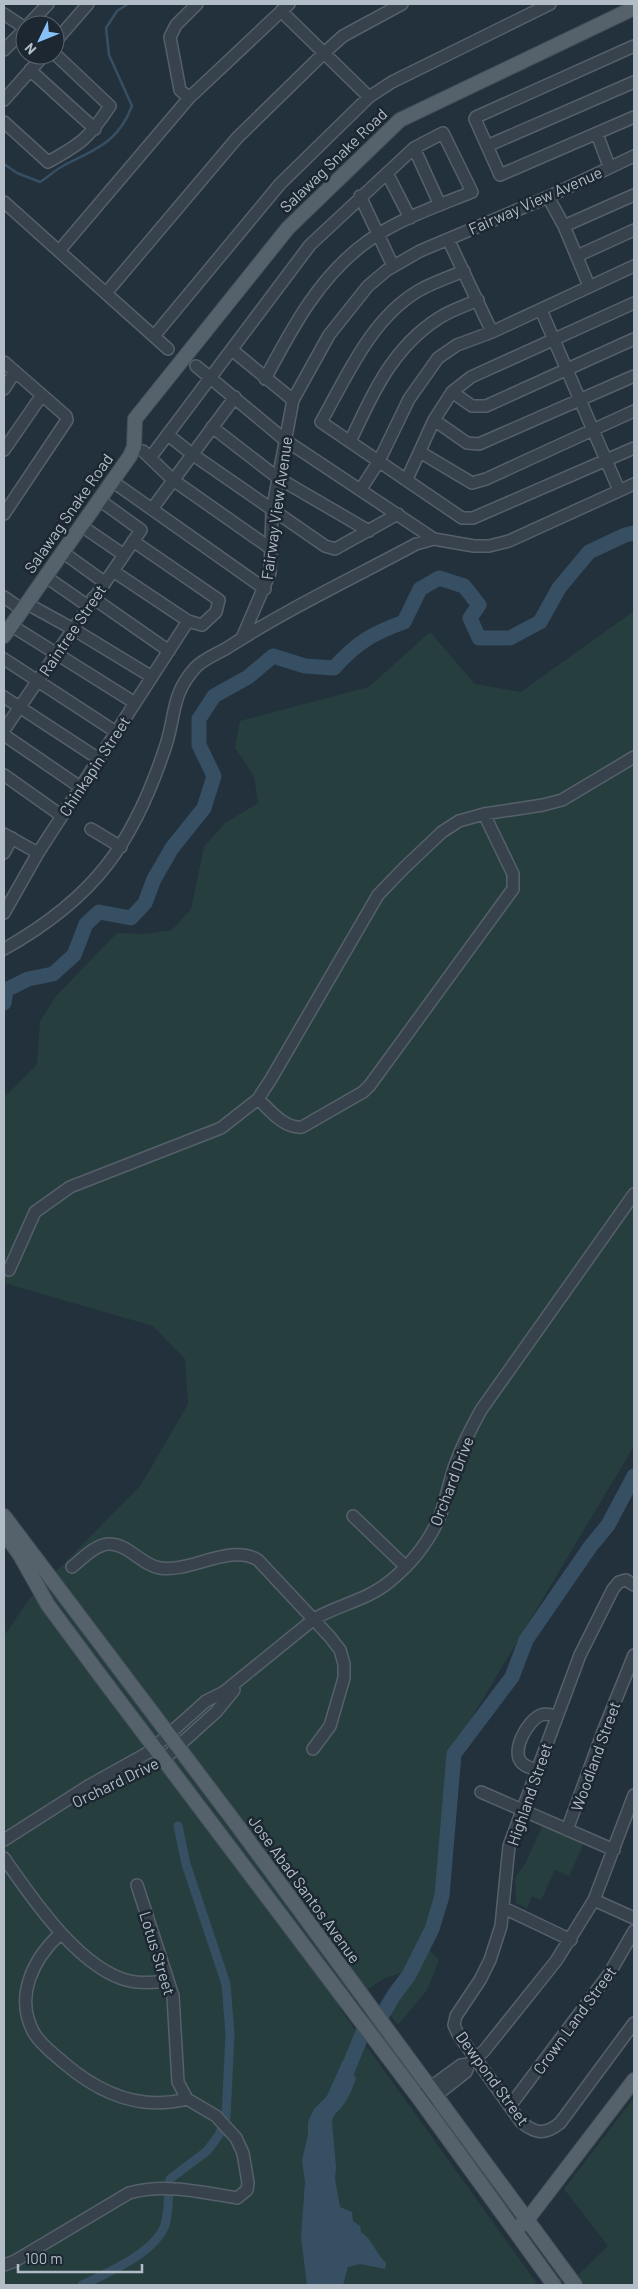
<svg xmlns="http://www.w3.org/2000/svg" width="638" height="2289" font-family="Barlow,sans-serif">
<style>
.green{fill:#263f3e}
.water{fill:#364f63}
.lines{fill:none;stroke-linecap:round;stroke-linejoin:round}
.stream{stroke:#364f63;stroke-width:2.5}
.canal{stroke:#364f63;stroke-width:9}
.river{stroke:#364f63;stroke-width:15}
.minor-casing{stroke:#55606a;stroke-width:14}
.major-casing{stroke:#434e58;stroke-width:16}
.minor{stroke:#37424c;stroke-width:11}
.major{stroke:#55626c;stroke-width:14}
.labels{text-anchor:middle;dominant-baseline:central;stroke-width:5;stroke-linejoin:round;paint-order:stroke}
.street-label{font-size:16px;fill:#b2bdc8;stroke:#1c2731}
</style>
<rect width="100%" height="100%" fill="#23313c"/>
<path class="green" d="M 634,611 L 634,1446 L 450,1754 L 435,1898 L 421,1938 L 403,1972 L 383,1979 L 340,2009 L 538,2285 L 4,2285 L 4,1636 L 30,1598 L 141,1485 L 188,1404 L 185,1359 L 153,1326 L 4,1283 L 4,1098 L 37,1064 L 40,1022 L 56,996 L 117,933 L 145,934 L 172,930 L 191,909 L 204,847 L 225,823 L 258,803 L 254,776 L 235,748 L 240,721 L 369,687 L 430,632 L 475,684 L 521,692 Z
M 543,1824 L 584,1843 L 569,1876 L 555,1870 L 541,1900 L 532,1896 L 527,1908 L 516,1903 L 515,1878 L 525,1864 Z
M 427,1948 L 439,1960 L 427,1990 L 398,2025 L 388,2012 Z
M 634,2098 L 634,2285 L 584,2285 L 577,2276 L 608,2246 L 564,2189 Z"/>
<path class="water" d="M 343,2060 L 356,2078 C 353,2088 348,2099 341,2108 C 337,2112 334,2114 332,2121 L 336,2167 L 335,2179 L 340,2207 L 352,2212 L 353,2221 L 360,2226 L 361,2232 C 372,2239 376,2254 386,2263 L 385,2269 L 360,2264 L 348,2267 L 343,2285 L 307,2285 L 301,2237 L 305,2182 L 302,2160 L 308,2134 L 308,2122 L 314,2109 L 327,2096 Z"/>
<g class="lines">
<path class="stream" d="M 4,164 L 17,173 L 40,182 C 48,177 55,170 63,166 C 95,149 118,143 132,106 L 109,55 L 106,28 L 117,11 L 128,4"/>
<path class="canal" d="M 82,2285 C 107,2273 155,2253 165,2225 C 169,2213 168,2193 170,2179 L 207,2151 L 219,2135 L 226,2117 L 230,2035 L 226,1984 L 186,1864 L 178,1826"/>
<path class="river" d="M 4,1003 L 6,990 L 28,979 L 53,974 L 74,955 L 86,924 L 99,912 L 131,918 L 145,903 L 154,879 L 172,848 L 204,808 L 214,776 L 199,745 L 199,719 L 214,696 L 248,677 L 273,656 L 305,666 L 334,668 C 356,643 373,633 404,622 L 420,589 L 439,578 L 464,586 L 479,605 L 470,618 L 479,638 L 510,638 L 540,622 L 559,588 L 589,552 L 625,535 L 634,533
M 341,2086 L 363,2032 L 381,2017 L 394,1995 L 409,1975 L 432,1929 L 442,1896 L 454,1754 L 512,1677 L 526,1640 L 590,1547 L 608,1525 L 634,1476"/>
<g class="minor-casing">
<path id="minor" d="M 281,11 L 369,97
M 4,14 L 25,28
M 28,25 L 48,4
M 55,42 L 88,4
M 634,46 L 476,117 L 475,119 L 500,175 L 634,117
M 4,50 L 25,29
M 30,70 L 95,129
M 189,98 L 180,90 L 170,37 L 176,25 L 197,4
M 4,100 L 44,55
M 4,122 L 48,162 C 81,144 89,138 110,106 L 55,54
M 597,134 L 609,166
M 487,146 L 634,82
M 414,148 L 440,205
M 387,173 L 410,218
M 360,196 L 393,266
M 548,197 L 564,226 L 589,286
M 4,202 L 168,349
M 564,226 L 634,195
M 448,239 L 492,332
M 59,251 L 189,98 L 289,4
M 577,256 L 634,230
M 464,271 C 449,277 432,283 418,291 C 371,319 347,376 321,422 L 462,518 L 473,518 L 634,448
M 106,293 L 237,138 L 324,53 L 343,36 L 402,4
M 541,310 L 619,490
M 154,336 L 280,184 L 369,97 L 392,82 L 550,4
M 232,350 L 293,400
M 4,362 L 66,416 L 67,420 L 4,514
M 196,366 L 285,440 L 434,539
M 4,389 L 15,372
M 452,392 L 472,406 L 486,406 L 634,339
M 434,420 L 467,443 L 479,444 L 634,376
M 212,427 L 278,478 L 369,531
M 168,435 L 192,454 L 325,546 L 335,549 L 398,514
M 350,442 C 372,394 393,347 439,318 C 451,310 465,306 478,300
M 4,450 L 42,395
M 143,451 L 173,480 L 270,548
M 420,452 L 472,483 L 486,479 L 634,411
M 150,458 L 310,245 L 414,148 L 443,133 L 472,192 C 437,206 399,219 368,241 C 320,275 292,328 265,379
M 407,479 L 434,420 L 452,392 L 471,377 L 634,303
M 119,486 L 265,589
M 361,489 L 379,461 L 409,399 L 438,358 L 457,345 L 492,332 L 634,266
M 152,509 L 235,397
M 86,529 L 124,555
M 68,556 L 104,582
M 113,571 L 188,621 L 202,625 L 216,612 L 219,600 L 133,541
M 52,581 L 88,606
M 4,597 L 21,609
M 93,598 L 169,651
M 33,607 L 73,629 L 152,677
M 17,629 L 135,703
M 242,638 L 270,573 L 272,511 L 293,400 L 329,335 L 368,286 L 387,270 L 420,251 L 548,197 L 634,156
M 4,659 L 116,732
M 4,697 L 99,759
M 4,730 L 141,530 L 105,504
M 4,735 L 80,787
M 4,775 L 62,816
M 91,829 L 121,847
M 4,834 L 38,853
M 4,853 L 12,838
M 4,913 L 38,853 L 188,621
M 4,949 C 95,898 134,843 166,745 C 176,714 171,695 195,668 C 203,659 217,654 227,648 C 287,609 353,578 416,544 L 434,539 L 474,546 L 489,546 L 509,541 L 634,484
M 258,1099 C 270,1110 284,1129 302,1127 L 363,1092 L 370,1085 L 513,889 L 513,874 L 484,814
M 9,1270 L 35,1212 L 70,1187 L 221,1128 L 258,1099 L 271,1079 L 378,895 L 404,868 L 442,832 L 459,821 L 484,814 L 543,805 L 562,800 L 634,757
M 353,1516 L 406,1567
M 72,1567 C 82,1559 95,1545 108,1544 C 128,1543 141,1565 160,1568 C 190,1573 230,1543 258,1560 L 330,1637 L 340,1650 L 344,1664 L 344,1678 L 330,1726 L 313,1749
M 634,1585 L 626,1580 L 619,1582 L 613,1589 L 580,1655 L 509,1846 L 501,1926 L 490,1960 L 480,1980 L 456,2016 L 454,2025 L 458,2034 L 521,2122 C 536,2134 545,2135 560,2123 L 634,2023
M 536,1770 C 532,1768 526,1767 522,1763 C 510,1751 528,1720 541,1715 C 546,1713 551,1715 557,1716
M 481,1792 L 614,1850
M 87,1794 L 164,1759 L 216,1712 L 234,1690
M 567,1830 L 604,1729 L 634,1655
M 4,1840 L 90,1785 L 149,1752 L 206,1701 L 224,1692 L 314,1619 C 338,1605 367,1600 389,1582 C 410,1565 429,1542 440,1516 C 446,1500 449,1482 455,1465 C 462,1446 471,1428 481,1410 L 634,1194
M 4,1858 C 32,1898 80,1970 130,1981 C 143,1984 156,1982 168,1981
M 594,1900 L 634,1918
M 504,1908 L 571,1940
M 60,1934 C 33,1959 14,1997 34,2033 C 41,2045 54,2054 64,2063 C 99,2093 141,2111 187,2099
M 424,2092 L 461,2065 L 469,2064 L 484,2051 L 556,1961 L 594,1900 L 634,1795
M 424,2105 L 466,2072 L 469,2064
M 510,2106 L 609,1974 L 634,1931
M 4,2265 L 15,2261 L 129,2193 C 165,2183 201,2192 237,2198 L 247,2190 L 248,2183 L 243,2153 L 236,2138 L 216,2116 L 187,2099 L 178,2082 L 173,1996 L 137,1885"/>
</g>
<g class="major-casing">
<path id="major" d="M 4,636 L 130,456 L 134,447 L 135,419 L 288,228 L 400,120 L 634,8
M 4,1516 L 234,1821 L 575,2285
M 4,1533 L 20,1555 L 48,1605 L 102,1678 L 418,2097 L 554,2285
M 520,2226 L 527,2220 L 634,2080"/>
</g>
<use href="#minor" class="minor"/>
<use href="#major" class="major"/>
</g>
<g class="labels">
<g class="street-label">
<text transform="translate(333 160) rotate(-44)">Salawag Snake Road</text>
<text transform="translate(535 200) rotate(-24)">Fairway View Avenue</text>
<text transform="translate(276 508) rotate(-82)">Fairway View Avenue</text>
<text transform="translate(68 513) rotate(-55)">Salawag Snake Road</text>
<text transform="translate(72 630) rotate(-56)">Raintree Street</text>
<text transform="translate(94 766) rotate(-57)">Chinkapin Street</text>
<text transform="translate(451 1481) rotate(-69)">Orchard Drive</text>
<text transform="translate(595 1756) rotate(-70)">Woodland Street</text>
<text transform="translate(115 1782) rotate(-26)">Orchard Drive</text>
<text transform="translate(529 1794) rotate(-71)">Highland Street</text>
<text transform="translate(305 1889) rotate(54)">Jose Abad Santos Avenue</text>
<text transform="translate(158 1953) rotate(73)">Lotus Street</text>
<text transform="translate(574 2020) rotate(-54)">Crown Land Street</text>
<text transform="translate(493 2078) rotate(54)">Dewpond Street</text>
</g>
</g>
<rect width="638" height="2289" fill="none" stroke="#b2bdc8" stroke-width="10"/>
<g transform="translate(40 40) rotate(227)"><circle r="24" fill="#1c2731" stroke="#58636d"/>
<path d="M0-4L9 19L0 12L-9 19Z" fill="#88c1f7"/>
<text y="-8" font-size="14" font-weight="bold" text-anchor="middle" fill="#b2bdc8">N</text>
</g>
<path d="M18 2264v8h124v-8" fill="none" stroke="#b2bdc8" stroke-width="2.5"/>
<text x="25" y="2264" font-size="15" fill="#b2bdc8" stroke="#1c2731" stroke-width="4" paint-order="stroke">100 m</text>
</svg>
